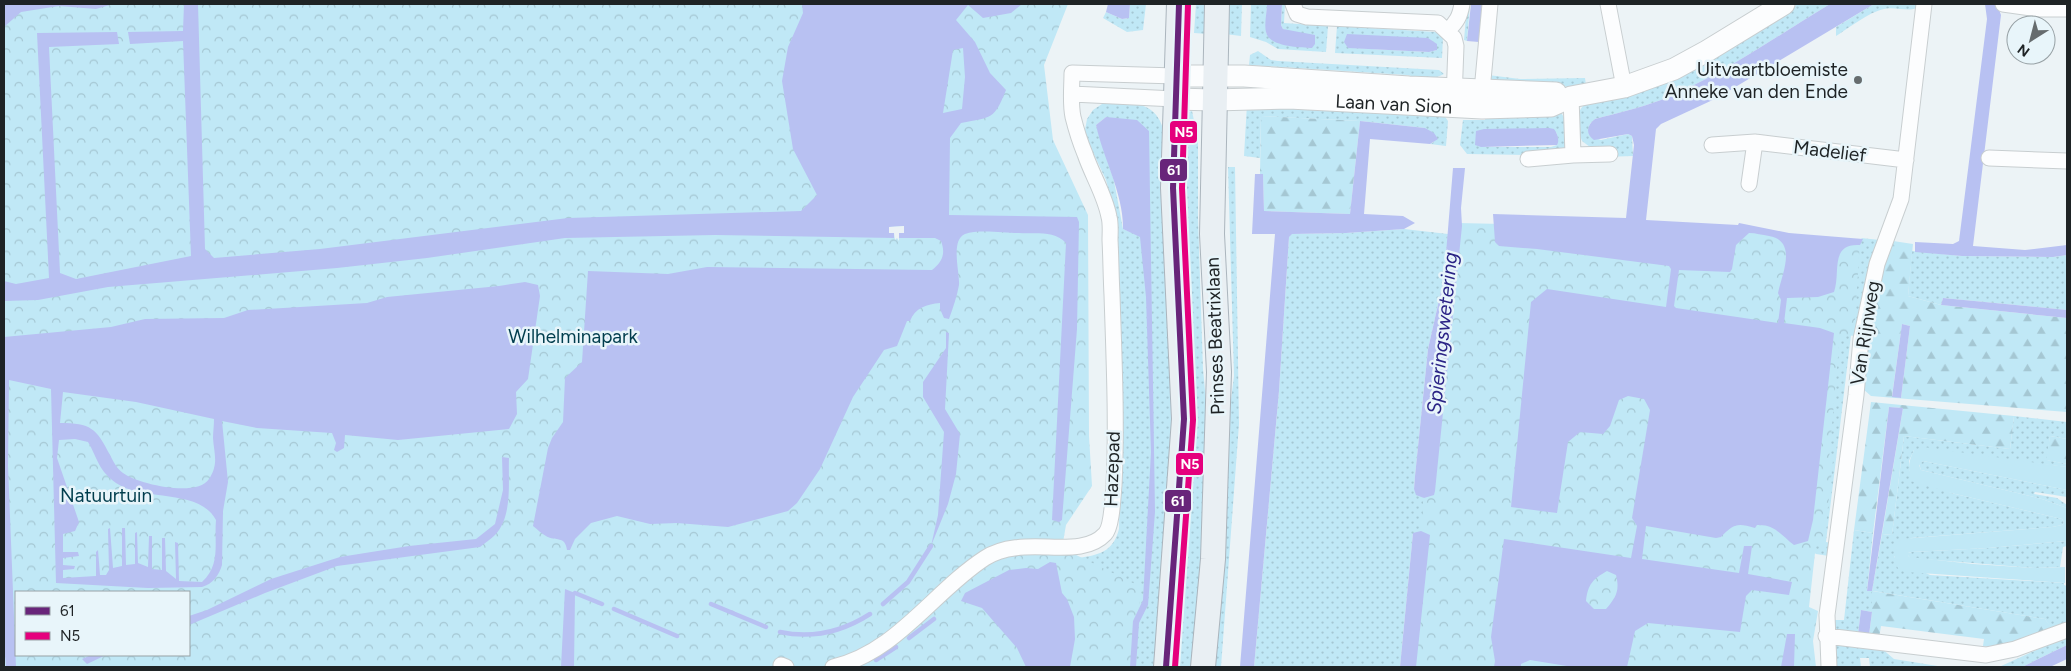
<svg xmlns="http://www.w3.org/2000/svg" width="2071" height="671" font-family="Figtree,sans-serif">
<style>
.grass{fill:url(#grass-dots);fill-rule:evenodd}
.forest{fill:url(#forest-firs);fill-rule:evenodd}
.park{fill:url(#park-crowns);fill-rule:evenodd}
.pitch{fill:#c0e8f6}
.water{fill:#b8c1f2;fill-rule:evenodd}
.pier{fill:#ecf3f6}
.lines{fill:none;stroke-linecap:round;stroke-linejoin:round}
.stream{stroke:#b8c1f2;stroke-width:4.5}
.street-casing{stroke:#c8ced0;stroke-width:17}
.secondary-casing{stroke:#c8ced0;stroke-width:23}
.primary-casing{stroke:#abb5bd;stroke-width:26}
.street{stroke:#fcfdfe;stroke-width:15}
.secondary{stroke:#fcfdfe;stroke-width:21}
.primary{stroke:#e9eff3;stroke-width:24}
.bus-1-casing{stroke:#e8f5fa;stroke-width:10}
.bus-2-casing{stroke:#e8f5fa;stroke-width:10}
.bus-1{stroke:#68257a;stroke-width:6}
.bus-2{stroke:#e5007d;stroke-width:6}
.poi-dot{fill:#666c6e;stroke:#e8f5fa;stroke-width:2}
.labels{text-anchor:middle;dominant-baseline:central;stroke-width:5;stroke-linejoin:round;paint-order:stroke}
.poi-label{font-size:19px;fill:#1e2325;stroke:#e8f5fa;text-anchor:end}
.street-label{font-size:19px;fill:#1e2325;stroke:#e8f5fa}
.park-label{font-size:19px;fill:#003d4d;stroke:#e8f5fa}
.water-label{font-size:20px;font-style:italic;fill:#2b2486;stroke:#e8f5fa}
.line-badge{stroke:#e8f5fa;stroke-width:2}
.badge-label{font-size:14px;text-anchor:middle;font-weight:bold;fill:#fff}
</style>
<defs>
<pattern id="grass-dots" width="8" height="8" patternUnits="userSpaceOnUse" patternTransform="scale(1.25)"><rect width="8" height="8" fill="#c0e8f6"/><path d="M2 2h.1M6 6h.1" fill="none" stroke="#a5c7d3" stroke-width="1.8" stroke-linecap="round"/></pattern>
<pattern id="forest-firs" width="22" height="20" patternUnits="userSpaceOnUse" patternTransform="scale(1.25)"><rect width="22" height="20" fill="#c0e8f6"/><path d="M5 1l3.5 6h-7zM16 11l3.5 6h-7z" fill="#a5c7d3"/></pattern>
<pattern id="park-crowns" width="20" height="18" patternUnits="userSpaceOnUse" patternTransform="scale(1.25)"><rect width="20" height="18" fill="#c0e8f6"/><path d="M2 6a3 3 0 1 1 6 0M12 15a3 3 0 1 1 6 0" fill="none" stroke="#a5c7d3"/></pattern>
</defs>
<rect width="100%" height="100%" fill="#ecf3f6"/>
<path class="grass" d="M 1130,4 L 1146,4 L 1143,30 L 1127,32 L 1103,18 L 1106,12 L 1122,19 L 1129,18 Z
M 1196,4 L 1210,4 L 1208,34 L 1194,33 Z
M 1226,4 L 1242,4 L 1241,36 L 1225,34 Z
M 1251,4 L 1267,4 L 1266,33 L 1279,43 L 1312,48 L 1288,31 L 1283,29 L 1281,25 L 1282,4 L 1285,4 L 1284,23 L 1328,26 L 1326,52 L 1278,49 L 1266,42 L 1250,37 Z
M 1467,4 L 1470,4 L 1467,41 L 1464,40 Z
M 1798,4 L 1830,4 C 1775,37 1721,76 1661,100 C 1640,108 1617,113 1595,119 C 1588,124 1588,128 1590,136 L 1601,140 L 1628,134 L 1632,136 L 1633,156 L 1603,157 L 1604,146 L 1590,147 L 1582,141 C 1578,130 1574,114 1584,105 L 1716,54 Z
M 1874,4 L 1919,4 L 1919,7 C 1908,13 1895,6 1884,9 C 1869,12 1849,28 1836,36 L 1836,27 Z
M 1337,26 L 1435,32 L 1443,37 L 1442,58 L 1335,53 ZM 1352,48 L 1437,50 L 1428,52 Z
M 1258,51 L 1271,60 L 1278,61 L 1439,70 L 1444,74 C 1431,81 1421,78 1407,75 L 1249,65 L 1250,55 Z
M 1488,75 L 1520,79 L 1585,78 L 1586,85 L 1549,88 L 1487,86 Z
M 1125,103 C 1149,104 1160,112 1165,136 L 1172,396 L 1172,471 L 1159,622 L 1153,667 L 1119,667 L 1078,558 C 1099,555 1113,552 1119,529 L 1122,363 L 1116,219 L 1106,180 L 1089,144 L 1085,130 L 1087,119 L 1093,110 L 1102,104 ZM 1106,117 L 1140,236 L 1123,229 L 1114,181 L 1096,125 Z
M 1247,104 L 1443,114 L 1448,121 L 1446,146 L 1430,144 L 1434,142 L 1425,128 L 1360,121 L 1261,116 L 1260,158 L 1244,156 Z
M 1192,111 L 1198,140 L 1198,218 L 1203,369 L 1211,456 L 1194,667 L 1173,667 L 1184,121 L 1189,112 Z
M 1486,112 L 1560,112 C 1568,120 1571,139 1565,149 L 1528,155 L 1467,154 L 1460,145 L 1463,120 L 1485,120 ZM 1556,132 L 1558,140 L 1557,145 L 1551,147 L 1481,147 Z
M 1228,167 L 1235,167 L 1239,424 L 1221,667 L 1210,667 L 1227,431 L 1234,376 Z
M 1404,229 L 1448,234 L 1444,278 L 1428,349 L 1415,476 L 1414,489 L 1424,498 L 1430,535 L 1413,533 L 1400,667 L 1254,667 L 1279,391 L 1289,237 L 1291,234 L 1346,233 Z
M 1861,238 L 1880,240 L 1856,335 L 1851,335 L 1826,542 L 1831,543 L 1829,556 L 1816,554 L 1801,543 L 1787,298 L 1862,239 Z
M 1912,251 L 1962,256 L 2053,257 L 2067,255 L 2067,310 L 1943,298 L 1941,305 L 1908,296 Z
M 2014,416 L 2067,422 L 2067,439 L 2050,436 L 2047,460 L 2067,464 L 2067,467 L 1914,450 L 1909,461 L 1909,471 L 1951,493 L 2062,519 L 2064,522 L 2062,525 L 2052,527 L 1911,538 L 1894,557 L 1930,575 L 2064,583 L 2064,585 L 2067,586 L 2067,627 L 2051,628 L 2045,619 L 1873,591 L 1872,612 L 1861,610 L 1858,634 L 1840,632 L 1834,627 L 1835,620 L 1844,620 L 1854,530 L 1873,533 L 1867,591 L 1872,591 L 1882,534 L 1892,535 L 1904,436 L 2010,449 Z
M 1923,461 L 2067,490 L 2067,497 L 2035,492 L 2034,494 L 2057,498 L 2067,505 L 2067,508 L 2042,499 L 1921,470 L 1919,464 Z
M 2067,541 L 2067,546 L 2063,547 L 2060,567 L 2035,568 L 1910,558 L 1908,555 L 1908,553 L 1912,552 L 1988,548 Z
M 2067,636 L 2067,645 L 2022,667 L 1999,667 Z
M 1840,642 L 1881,648 L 1894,659 L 1944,667 L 1870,667 L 1869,658 L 1860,658 L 1861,667 L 1837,667 L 1834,648 Z"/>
<path class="forest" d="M 1261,116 L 1360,121 L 1350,214 L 1264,211 L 1263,175 L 1260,174 Z
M 1893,241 L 1913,244 L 1908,296 L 1941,305 L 2067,318 L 2067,412 L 1871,396 L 1863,389 C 1870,340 1871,286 1893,241 ZM 1902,324 L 1910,326 L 1901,398 L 1892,396 Z
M 1871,402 L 2014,416 L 2010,449 L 1904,436 L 1892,535 L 1882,534 L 1903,408 L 1889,407 L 1873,533 L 1854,530 Z
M 2050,436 L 2067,439 L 2067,464 L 2046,460 Z
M 1872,591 L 2045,619 L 2052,628 C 2031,637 2006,651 1983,646 L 1984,639 L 1881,626 L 1879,638 L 1869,635 L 1872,612 Z"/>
<path class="park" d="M 4,4 L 1068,4 L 1044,65 L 1053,140 L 1088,215 L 1089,436 L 1092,486 L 1066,525 L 1062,548 L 1141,587 L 1133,667 L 4,667 ZM 16,592 L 189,592 L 189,655 L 16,655 Z
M 1458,223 L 1743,229 L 1860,241 L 1854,336 L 1840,334 L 1829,459 L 1833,460 L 1824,544 L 1816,544 L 1809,607 L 1818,611 L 1813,641 L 1816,667 L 1406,667 L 1439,348 Z"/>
<path class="pitch" d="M 1923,447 L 2067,467 L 2067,490 L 1923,461 L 1919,465 L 1921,470 L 2042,499 L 2067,508 L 2067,541 L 1988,548 L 1912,552 L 1908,553 L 1909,557 L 1973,564 L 2035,568 L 2065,567 L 2065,583 L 1906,572 L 1899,570 C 1893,559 1892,549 1901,539 L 2052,527 L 2062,525 L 2064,522 L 2062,519 L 1951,493 L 1911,481 C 1908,469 1908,462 1914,450 Z"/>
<path class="water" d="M 4,4 L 113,4 L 96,9 L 59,6 L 21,12 L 4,27 Z
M 184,4 L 198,4 L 205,249 L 214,258 L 320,249 L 568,218 L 801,211 L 817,195 L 793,149 L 782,81 L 788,47 L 803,13 L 802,4 L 1022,4 L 1011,13 L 983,18 L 968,5 L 956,20 L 975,42 L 990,73 L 1006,90 C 994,120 992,117 961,123 L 950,138 L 949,215 L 1077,217 L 1079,222 L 1077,329 L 1062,520 L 1059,522 L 1052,520 L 1066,243 C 1054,230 1036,234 1019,233 C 1005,233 978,229 965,234 C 950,240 960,273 959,285 C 957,296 953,308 949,319 L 944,318 L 940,309 L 940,303 C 927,304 915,308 910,321 L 907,321 L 897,346 L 884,350 L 853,397 L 820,469 L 797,503 L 788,511 L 728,527 L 677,523 L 650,524 L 617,516 L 591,523 L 575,539 L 570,550 L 567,550 C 565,535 556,542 546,536 C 542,534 537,529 533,526 L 548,448 L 552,438 L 563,422 L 565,378 L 582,362 L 588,271 L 668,274 L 707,267 L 932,270 C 942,262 946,254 941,241 L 935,238 L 899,238 L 899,233 L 904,233 L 904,226 L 889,227 L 889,233 L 894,233 L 894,238 L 715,235 L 565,238 L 427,258 L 337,268 L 108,287 L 38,300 L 4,301 L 4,281 L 16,284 L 49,278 L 37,33 L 117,32 L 119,44 L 49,47 L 60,273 L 76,279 L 191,256 L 183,41 L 130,44 L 128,32 L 183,31 ZM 963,48 L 965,77 L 962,109 L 943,113 L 953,50 Z
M 1108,4 L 1130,4 L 1129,18 L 1122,19 L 1106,12 Z
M 1267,4 L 1282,4 L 1281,25 L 1283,29 L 1315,35 L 1315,44 L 1312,48 C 1300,47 1269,47 1266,32 C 1264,24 1267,12 1267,4 Z
M 1471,4 L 1482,4 L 1479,42 L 1467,41 Z
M 1830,4 L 1874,4 L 1717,98 L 1661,124 L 1656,129 L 1646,220 L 1738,225 L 1739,223 L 1789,233 L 1863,239 L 1860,245 C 1829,243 1841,273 1834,292 L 1818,297 L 1787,298 L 1784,323 L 1820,328 L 1834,333 L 1813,520 L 1808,541 L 1794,545 C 1782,536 1775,524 1757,525 L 1755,528 C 1738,523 1734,523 1721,537 L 1716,538 L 1646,526 L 1642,559 L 1739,573 L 1744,546 L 1752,546 L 1748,574 L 1792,582 L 1789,595 L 1752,590 L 1746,596 L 1740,632 L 1648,623 L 1635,631 L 1627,667 L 1573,667 L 1530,660 L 1521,664 L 1521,667 L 1494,667 L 1495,661 L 1491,637 L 1504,539 L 1631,558 L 1637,526 L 1632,518 L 1650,410 L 1644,399 L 1628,396 L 1619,400 L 1610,426 L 1603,434 L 1580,432 L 1568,442 L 1557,513 L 1511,507 L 1531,302 L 1547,289 L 1666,307 L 1671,269 L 1669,266 L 1537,249 L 1499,246 L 1495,242 L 1493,214 L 1626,218 L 1634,145 L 1632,136 L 1628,134 L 1594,140 C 1585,134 1587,125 1595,119 C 1617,113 1640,108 1661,100 C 1721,76 1775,37 1830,4 ZM 1749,233 C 1756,233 1762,235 1769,236 C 1798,241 1782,274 1778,293 L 1781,300 L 1778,323 L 1676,308 L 1674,306 L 1679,270 L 1730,272 L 1732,269 L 1736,245 ZM 1607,571 L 1616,575 C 1620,591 1616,597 1606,609 L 1594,609 L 1586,601 C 1588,584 1593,579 1607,571 Z
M 1985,4 L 1997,4 L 2001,15 L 1973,246 L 2025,250 L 2067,245 L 2067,255 L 2053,257 L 1962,256 L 1915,252 L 1915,242 L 1953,244 L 1959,241 L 1987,19 Z
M 1347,34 L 1428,38 L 1437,44 L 1437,50 L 1429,52 L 1348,48 L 1344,42 Z
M 1106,117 L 1137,120 L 1149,131 L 1155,512 L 1148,605 L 1139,623 L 1136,667 L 1130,667 L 1133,621 L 1143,600 L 1151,452 L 1146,297 L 1140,237 L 1123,229 C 1124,195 1103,158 1096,125 Z
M 1360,121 L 1425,128 L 1434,133 L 1438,139 L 1430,144 L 1370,139 L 1364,214 L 1403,216 L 1415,223 L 1404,229 L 1346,233 L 1292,234 L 1289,237 L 1279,391 L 1254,667 L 1240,667 L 1275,234 L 1252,234 L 1255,174 L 1263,174 L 1264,211 L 1350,214 Z
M 1549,128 L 1554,129 C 1557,133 1560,140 1557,145 L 1481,147 L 1475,145 L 1476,131 L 1484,129 Z
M 1453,168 L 1465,168 L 1461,208 L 1462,226 L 1435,491 L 1434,495 L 1424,498 L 1416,495 L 1414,489 L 1415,476 L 1428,349 L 1444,278 Z
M 525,282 L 538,285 L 540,296 L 528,379 L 516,392 L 517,414 L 509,429 L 398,440 L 345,435 L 344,448 L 337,452 L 334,450 L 336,443 L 332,433 L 257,428 L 222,421 L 228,482 L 223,511 L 222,565 C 219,575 213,584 202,587 L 148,588 L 56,583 L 51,389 L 9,380 L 8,466 L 16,667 L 6,667 L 4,643 L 4,337 L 111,327 L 145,319 L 224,318 L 248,310 L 367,303 L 387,297 L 499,286 ZM 63,392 L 136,402 L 214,419 C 214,426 213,432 213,438 C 214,454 219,464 209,479 C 197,498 138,484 123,473 C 117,469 113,461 110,455 C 96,428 91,423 60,423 ZM 75,439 L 88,442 C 98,459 98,470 116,483 C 144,502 199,488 216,520 C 214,543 221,565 202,582 L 179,581 L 178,543 L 175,542 L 176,579 L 166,571 L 165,538 L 162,538 L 162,570 L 152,569 L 152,536 L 149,536 L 148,567 L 138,563 L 137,532 L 135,533 L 135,564 L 126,565 L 125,528 L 122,528 L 122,566 L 113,568 L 110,528 L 108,529 L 109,570 L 106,575 L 100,575 L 98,550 L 96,552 L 96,576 L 63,578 L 63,570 L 74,569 L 75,566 L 63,565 L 63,558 L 79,556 L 78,552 L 63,552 L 63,534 L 75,531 L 79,522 L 57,458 L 59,440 Z
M 1943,298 L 2067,310 L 2067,318 L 1941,305 Z
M 1902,324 L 1910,326 L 1901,398 L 1892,397 Z
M 946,332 L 949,333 L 945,409 L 960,434 L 956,474 L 948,504 L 931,546 L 938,515 L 944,432 L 923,397 L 923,382 L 946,348 Z
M 1889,407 L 1903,408 L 1872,591 L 1867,591 Z
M 502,457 L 509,458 C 508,482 513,516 495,535 C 491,539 485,543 480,547 L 337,566 L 265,593 L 189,625 L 189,616 L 207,610 L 271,579 L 340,557 L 409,546 L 476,539 L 495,524 L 503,490 Z
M 1421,531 L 1430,535 L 1416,667 L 1400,667 L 1413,533 Z
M 1050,562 L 1056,563 L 1062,593 L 1067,599 L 1074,617 L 1075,639 L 1070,667 L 1026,667 L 1017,648 L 982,608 L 961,601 L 965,593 L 1009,570 L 1026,568 L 1038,569 Z
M 565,589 L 575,593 L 574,667 L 561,667 Z
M 1861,610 L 1872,612 L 1869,635 L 1858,634 Z
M 1787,634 L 1795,634 L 1794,667 L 1781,667 Z
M 2067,645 L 2067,659 L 2050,667 L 2022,667 Z
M 91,655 L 106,655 L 87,664 L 82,659 Z"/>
<path class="pier" d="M 904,226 L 904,233 L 899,233 L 899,241 L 897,238 L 895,240 L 894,233 L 889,233 L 889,227 Z"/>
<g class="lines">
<path class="stream" d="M 575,593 L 602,604
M 711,604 L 766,627
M 883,604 L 908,582 L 931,546
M 614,609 L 677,636
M 780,632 C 813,639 842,632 870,614
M 909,638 L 934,619
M 876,660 L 896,647"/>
<g class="street-casing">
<path id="street" d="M 1293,4 L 1297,14 L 1307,17 L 1438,23 L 1454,38 L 1456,46 L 1454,99
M 1608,4 L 1624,87
M 2003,4 L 2038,9 L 2067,9
M 1448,30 C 1457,22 1460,16 1462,4
M 1482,91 L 1490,4
M 1072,94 L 1175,99
M 1571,97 L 1573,155
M 1712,145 L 1755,142 L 1906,160
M 1989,158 L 2067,161
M 1528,159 L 1573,155 L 1610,154
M 1749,184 L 1755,142
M 1826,636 L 1986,655 L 2015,649 L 2067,630
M 781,665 L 786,667
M 833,667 C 896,653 934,591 985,558 C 1024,533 1079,562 1105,534 C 1112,527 1113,496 1114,485 C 1117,422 1114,358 1112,295 C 1111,277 1111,259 1110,240 C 1110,233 1111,224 1109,217 C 1105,195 1092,175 1085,154 C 1080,142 1076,129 1073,117 C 1070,103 1072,87 1072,73 L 1176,76
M 1829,667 L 1827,615 L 1856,395 L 1861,339 L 1877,264 L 1901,199 L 1924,4"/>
</g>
<g class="secondary-casing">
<g id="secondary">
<path d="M 1176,76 L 1244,76 L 1409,87 L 1556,93"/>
<path id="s1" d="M 1175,99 L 1214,100 L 1289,98 L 1482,108 L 1551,106 L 1571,97 L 1624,87 L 1674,69 L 1707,51 L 1784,4"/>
</g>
</g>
<g class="primary-casing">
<path id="primary" d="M 1166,667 L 1184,419 L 1173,188 L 1179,4
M 1203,667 L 1213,559 L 1219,372 L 1212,234 L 1217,4"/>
</g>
<use href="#street" class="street"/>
<use href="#secondary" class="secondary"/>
<use href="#primary" class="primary"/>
<g class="bus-1-casing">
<path id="bus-1" d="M 1166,667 L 1184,419 L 1173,188 L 1179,4"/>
</g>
<g class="bus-2-casing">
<path id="bus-2" d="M 1175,667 L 1193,420 L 1182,188 L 1188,4"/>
</g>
<use href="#bus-1" class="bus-1"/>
<use href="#bus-2" class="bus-2"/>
</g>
<circle class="poi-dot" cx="1858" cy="80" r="5"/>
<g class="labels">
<g class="poi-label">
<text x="1848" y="69">Uitvaartbloemiste<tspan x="1848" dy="22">Anneke van den Ende</tspan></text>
</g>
<g class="street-label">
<text stroke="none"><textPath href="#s1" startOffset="219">Laan van Sion</textPath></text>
<text transform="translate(1830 151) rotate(7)">Madelief</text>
<text transform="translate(1865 333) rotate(-81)">Van Rijnweg</text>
<text transform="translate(1215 336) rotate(-92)">Prinses Beatrixlaan</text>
<text transform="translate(1112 469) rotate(-88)">Hazepad</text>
</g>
<g class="park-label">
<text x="573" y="336">Wilhelminapark</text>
<text x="106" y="495">Natuurtuin</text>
</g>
<g class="water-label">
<text transform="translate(1442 333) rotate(-84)">Spieringswetering</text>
</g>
</g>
<g class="line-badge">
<rect x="1169" y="120" width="29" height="24" rx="5" fill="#e5007d"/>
<rect x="1159" y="158" width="29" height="24" rx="5" fill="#68257a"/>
<rect x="1175" y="452" width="29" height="24" rx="5" fill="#e5007d"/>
<rect x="1164" y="489" width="28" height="24" rx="5" fill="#68257a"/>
</g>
<g class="badge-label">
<text x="1184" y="137">N5</text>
<text x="1174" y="175">61</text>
<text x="1190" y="469">N5</text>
<text x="1178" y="506">61</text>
</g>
<rect width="2071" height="671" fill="none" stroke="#1e2325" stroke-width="10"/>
<rect x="15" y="591" width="175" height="65" fill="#e8f5fa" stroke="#97a1a5"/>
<rect x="25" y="607" width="25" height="8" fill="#68257a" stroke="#97a1a5"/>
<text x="60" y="616" font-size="15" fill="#1e2325">61</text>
<rect x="25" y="632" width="25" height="8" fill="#e5007d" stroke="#97a1a5"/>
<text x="60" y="641" font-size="15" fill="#1e2325">N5</text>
<g transform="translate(2031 40) rotate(216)"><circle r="24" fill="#e8f5fa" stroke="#97a1a5"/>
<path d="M0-4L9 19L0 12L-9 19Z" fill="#666c6e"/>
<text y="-8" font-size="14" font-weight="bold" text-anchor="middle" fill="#1e2325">N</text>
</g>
</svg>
